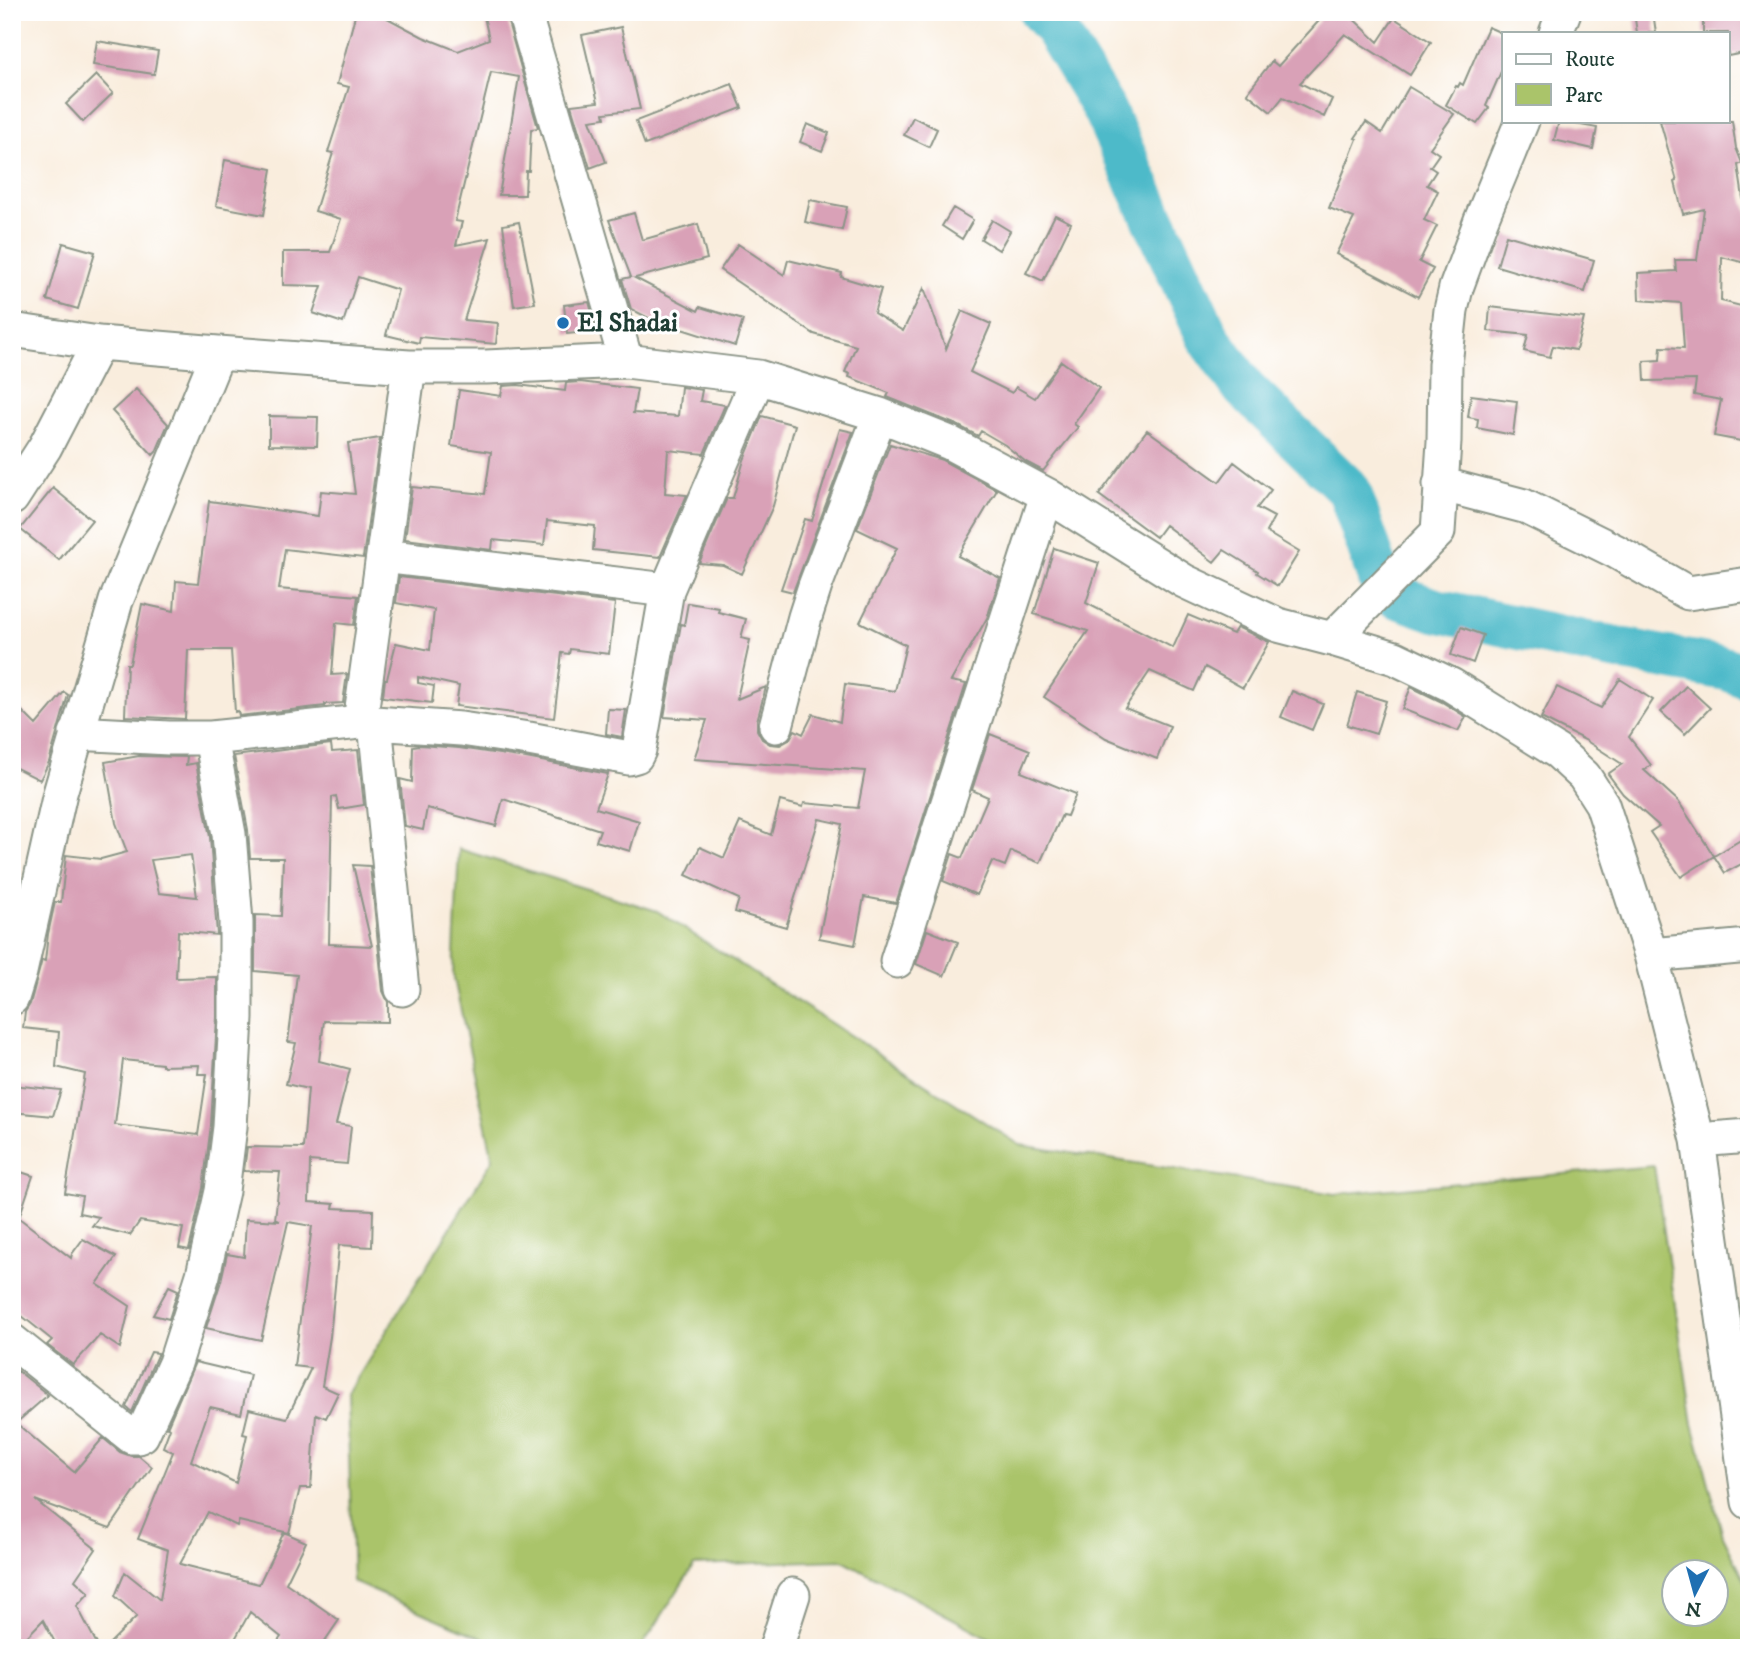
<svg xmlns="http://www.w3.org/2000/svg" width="1761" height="1660" font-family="'IM FELL DW Pica',serif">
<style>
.green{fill:#aac46a;stroke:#64804f;stroke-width:2;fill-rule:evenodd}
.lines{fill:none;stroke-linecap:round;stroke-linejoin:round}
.river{stroke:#4ebac9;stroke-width:44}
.building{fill:#d9a1b7;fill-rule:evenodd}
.minor-casing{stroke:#8c9588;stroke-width:37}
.minor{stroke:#fff;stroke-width:33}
.poi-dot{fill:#1f6fb2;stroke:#fff;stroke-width:2.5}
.labels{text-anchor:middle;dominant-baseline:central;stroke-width:6;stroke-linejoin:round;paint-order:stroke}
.poi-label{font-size:26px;font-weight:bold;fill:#1f3d34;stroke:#fff;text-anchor:start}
</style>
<rect width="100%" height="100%" fill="#fff"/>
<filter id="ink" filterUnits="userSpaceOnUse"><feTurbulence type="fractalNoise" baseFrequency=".0143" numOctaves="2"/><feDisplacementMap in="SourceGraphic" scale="14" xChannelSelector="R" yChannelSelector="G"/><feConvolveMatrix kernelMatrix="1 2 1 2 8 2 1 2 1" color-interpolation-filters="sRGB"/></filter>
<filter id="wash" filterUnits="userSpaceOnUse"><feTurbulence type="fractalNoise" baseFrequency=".00686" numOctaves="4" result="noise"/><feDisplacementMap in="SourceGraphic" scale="28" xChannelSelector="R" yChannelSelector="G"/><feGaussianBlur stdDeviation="1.57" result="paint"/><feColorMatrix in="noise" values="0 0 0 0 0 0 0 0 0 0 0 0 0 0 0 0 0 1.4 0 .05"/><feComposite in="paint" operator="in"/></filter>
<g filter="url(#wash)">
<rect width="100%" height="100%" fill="#f9eddd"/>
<path class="green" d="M 459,849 L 657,911 L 1020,1145 L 1335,1194 L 1654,1166 L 1693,1424 L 1723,1536 L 1749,1588 L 1749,1648 L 1008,1648 L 843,1560 L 694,1565 L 641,1648 L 504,1648 L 353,1582 L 347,1395 L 493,1159 L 453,974 ZM 1674,1572 L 1716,1572 L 1716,1614 L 1674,1614 Z"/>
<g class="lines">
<path class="river" d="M 1041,12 L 1054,27 L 1103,108 L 1208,337 L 1244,388 L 1349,490 L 1379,577 L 1395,596 L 1435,610 L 1598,645 L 1727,669 L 1749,678"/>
</g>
<g id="blocks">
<path class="building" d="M 356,12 L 376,12 L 423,37 L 458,51 L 489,39 L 483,12 L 505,12 L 538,128 L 531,129 L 529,171 L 526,171 L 525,195 L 499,195 L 519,77 L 491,72 L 455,221 L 462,222 L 456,245 L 490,238 L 464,320 L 498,323 L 496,344 L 420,337 L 419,343 L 386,335 L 398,290 L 358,277 L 343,323 L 313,313 L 322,286 L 283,285 L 283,252 L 330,252 L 341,219 L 315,211 L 333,153 L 328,152 L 349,87 L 337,84 Z
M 1327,12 L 1346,12 L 1378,42 L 1394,18 L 1431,42 L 1410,75 L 1345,34 L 1300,83 L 1332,99 L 1324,117 L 1283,97 L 1271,112 L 1247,93 L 1272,61 L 1278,66 Z
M 1634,12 L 1653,12 L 1656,33 L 1637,33 Z
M 1703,12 L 1749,12 L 1749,52 L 1728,56 L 1728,33 L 1703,33 Z
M 621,27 L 640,109 L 604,113 L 605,118 L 590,120 L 606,162 L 590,168 L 571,105 L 598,102 L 582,35 Z
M 1488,27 L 1504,34 L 1504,65 L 1486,106 L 1489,108 L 1477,124 L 1446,105 L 1456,86 L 1458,87 L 1460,83 L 1463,85 Z
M 97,41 L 158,51 L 154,74 L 93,65 Z
M 96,75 L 113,93 L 83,122 L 66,104 Z
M 732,84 L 742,108 L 645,145 L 636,121 Z
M 1409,87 L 1454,114 L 1430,148 L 1439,154 L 1430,167 L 1436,171 L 1427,185 L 1438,191 L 1424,220 L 1437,226 L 1419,262 L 1433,269 L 1418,297 L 1336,254 L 1354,218 L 1329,208 L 1357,139 L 1355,138 L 1366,122 L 1382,133 Z
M 913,117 L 937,129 L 929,147 L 904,135 Z
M 1559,121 L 1597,128 L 1593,149 L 1554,140 Z
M 1660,121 L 1732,121 L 1736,148 L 1742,163 L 1738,165 L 1743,198 L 1749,217 L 1749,264 L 1722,257 L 1721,301 L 1749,308 L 1749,392 L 1741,441 L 1714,436 L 1721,400 L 1694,395 L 1696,380 L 1645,381 L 1644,361 L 1660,360 L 1661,347 L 1684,348 L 1681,303 L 1639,300 L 1638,273 L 1676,271 L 1675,260 L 1697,260 L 1704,209 L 1683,214 L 1675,182 L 1677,181 Z
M 807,124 L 829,133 L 822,151 L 800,142 Z
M 225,160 L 272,169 L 264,215 L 216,206 Z
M 810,200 L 847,207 L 842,230 L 805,222 Z
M 953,208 L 973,220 L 962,239 L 942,226 Z
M 634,213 L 642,240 L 698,224 L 707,259 L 635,278 L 698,311 L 700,307 L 743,320 L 735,346 L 669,325 L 668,328 L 631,309 L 622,279 L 631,277 L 609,220 Z
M 1055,215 L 1071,223 L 1043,281 L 1026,273 Z
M 992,220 L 1010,231 L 999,250 L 981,239 Z
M 519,222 L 535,303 L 514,306 L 503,225 Z
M 1506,235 L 1594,260 L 1585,292 L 1497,266 Z
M 63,243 L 95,252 L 78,309 L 47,300 Z
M 738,244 L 784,275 L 788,260 L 842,273 L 841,277 L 881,289 L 874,313 L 903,331 L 924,288 L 946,349 L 962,311 L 991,324 L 970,372 L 1012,393 L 1016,387 L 1035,398 L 1061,361 L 1099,388 L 1074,424 L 1078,427 L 1043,471 L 1026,462 L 1005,445 L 981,431 L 978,436 L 957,425 L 887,397 L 889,393 L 849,377 L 850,374 L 845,372 L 856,346 L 814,334 L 720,270 Z
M 589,302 L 597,331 L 567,334 L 564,305 Z
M 1490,307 L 1584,318 L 1576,350 L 1553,346 L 1550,357 L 1524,351 L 1528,335 L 1488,331 Z
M 580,382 L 637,389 L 633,413 L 678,416 L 681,387 L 702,390 L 700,401 L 725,405 L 704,454 L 668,450 L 665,493 L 687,495 L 660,557 L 593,550 L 595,526 L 547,521 L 544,545 L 493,540 L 492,550 L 405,539 L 412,487 L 485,494 L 491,452 L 451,446 L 459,390 L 501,396 L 503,386 L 518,385 L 565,391 L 566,383 Z
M 136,389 L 168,424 L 156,452 L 153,455 L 112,411 Z
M 1471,395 L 1517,401 L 1513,435 L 1477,428 L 1478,419 L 1468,417 Z
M 269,416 L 318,417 L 317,446 L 269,445 Z
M 762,416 L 795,425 L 773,506 L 742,574 L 723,565 L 699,563 L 727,498 L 733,498 L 744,460 Z
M 840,429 L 853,432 L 793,592 L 781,589 L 805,519 L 812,521 Z
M 1147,430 L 1219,482 L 1234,462 L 1271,490 L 1257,508 L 1274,517 L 1266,532 L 1299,552 L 1278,586 L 1257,573 L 1258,571 L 1224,550 L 1214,562 L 1165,525 L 1156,537 L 1099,495 Z
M 380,438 L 363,558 L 285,549 L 279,589 L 358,596 L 354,625 L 336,623 L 332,675 L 347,674 L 343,703 L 325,704 L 325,706 L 239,716 L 238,711 L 235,712 L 231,650 L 188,650 L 185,719 L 125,716 L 127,664 L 130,664 L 142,604 L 174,611 L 176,581 L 198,583 L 209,501 L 318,516 L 321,491 L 355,494 L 348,443 Z
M 890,444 L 942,460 L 997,490 L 958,556 L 1000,578 L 987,618 L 951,681 L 966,684 L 896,903 L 864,897 L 855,945 L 819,938 L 842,824 L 819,819 L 786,927 L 735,912 L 739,899 L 686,875 L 700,847 L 724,858 L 740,822 L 771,835 L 780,801 L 803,807 L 804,803 L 858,808 L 865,771 L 694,759 L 707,720 L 664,717 L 681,624 L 684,625 L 688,603 L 719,608 L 718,612 L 746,619 L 741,638 L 750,640 L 737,699 L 766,687 L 757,721 L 757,730 L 762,739 L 770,744 L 780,745 L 789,740 L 795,730 L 803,734 L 813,714 L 840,722 L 845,684 L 895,691 L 906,645 L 860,622 L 897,548 L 857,529 Z
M 53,488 L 92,520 L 59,560 L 20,529 Z
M 1054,548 L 1099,563 L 1086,603 L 1173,648 L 1188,615 L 1233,634 L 1237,627 L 1269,642 L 1243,688 L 1205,667 L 1194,691 L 1150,671 L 1125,708 L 1170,726 L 1157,759 L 1106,738 L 1044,697 L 1088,631 L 1034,614 Z
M 399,577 L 615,603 L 609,654 L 570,649 L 569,654 L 562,653 L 554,718 L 456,706 L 459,686 L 418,677 L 418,683 L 434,686 L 432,703 L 383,697 L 385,679 L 387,679 L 396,643 L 430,650 L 434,610 L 396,603 Z
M 1461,627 L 1483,635 L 1473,663 L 1451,655 Z
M 1620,679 L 1653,700 L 1629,737 L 1651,765 L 1644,770 L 1678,801 L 1714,856 L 1681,877 L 1650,832 L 1659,826 L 1623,794 L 1608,774 L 1622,764 L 1585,740 L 1541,718 L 1557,687 L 1601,708 Z
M 1686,686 L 1710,708 L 1685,734 L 1661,712 Z
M 1411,687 L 1442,702 L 1466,717 L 1458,731 L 1402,709 Z
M 1292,691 L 1323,704 L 1312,730 L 1281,717 Z
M 64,692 L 68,695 L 49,762 L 40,780 L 12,766 L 12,701 L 36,725 Z
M 1357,692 L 1386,701 L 1376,734 L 1347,725 Z
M 608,709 L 626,710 L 622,737 L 606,734 Z
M 990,734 L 1030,750 L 1021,772 L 1076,794 L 1067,816 L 1062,815 L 1040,863 L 1011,851 L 1005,866 L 992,861 L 977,895 L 943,881 L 952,854 L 962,858 L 988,797 L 972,790 Z
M 331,744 L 332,752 L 358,750 L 364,805 L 339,809 L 336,796 L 332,797 L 329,944 L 372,946 L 353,865 L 370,866 L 383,991 L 388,1002 L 388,1022 L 324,1021 L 319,1061 L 350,1069 L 336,1124 L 351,1126 L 347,1164 L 310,1161 L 309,1202 L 334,1204 L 333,1208 L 373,1210 L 372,1247 L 339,1245 L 330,1337 L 322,1386 L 338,1393 L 326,1418 L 316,1414 L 311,1488 L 300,1488 L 289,1533 L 239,1521 L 237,1526 L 208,1512 L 180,1564 L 259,1584 L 284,1532 L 306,1542 L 286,1583 L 339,1620 L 320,1648 L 273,1648 L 281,1637 L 250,1612 L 230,1648 L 105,1648 L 137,1616 L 115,1596 L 125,1572 L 160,1600 L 168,1550 L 138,1539 L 173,1452 L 163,1447 L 170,1428 L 167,1427 L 195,1362 L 250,1375 L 241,1414 L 210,1407 L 191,1461 L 236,1483 L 247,1435 L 243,1434 L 249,1409 L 287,1418 L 311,1368 L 294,1366 L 312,1226 L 288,1222 L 261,1340 L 206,1328 L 221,1281 L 227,1254 L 244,1257 L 246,1219 L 280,1221 L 275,1220 L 280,1172 L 244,1171 L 247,1147 L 303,1148 L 308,1089 L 286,1084 L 296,1043 L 288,1042 L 297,975 L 255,971 L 255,915 L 281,916 L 283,858 L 250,858 L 248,830 L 234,756 Z
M 420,745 L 459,748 L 526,758 L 608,774 L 596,808 L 639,821 L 630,851 L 596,841 L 600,830 L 503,799 L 496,826 L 427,808 L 423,830 L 405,826 L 400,779 L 412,782 L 413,746 Z
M 139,756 L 187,757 L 186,765 L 196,763 L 210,837 L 217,935 L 178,931 L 176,978 L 217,977 L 217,1017 L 211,1125 L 203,1188 L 189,1250 L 179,1248 L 183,1228 L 140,1221 L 130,1235 L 92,1226 L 99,1217 L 79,1213 L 82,1196 L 65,1193 L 85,1074 L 56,1067 L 59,1032 L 23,1028 L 25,1012 L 30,1004 L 42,960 L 45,961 L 48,934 L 55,902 L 61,902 L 66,855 L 101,859 L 127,852 L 116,823 L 105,762 ZM 191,855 L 197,897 L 159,893 L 151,860 ZM 123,1060 L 162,1064 L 162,1066 L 199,1065 L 198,1074 L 207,1074 L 198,1135 L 115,1125 Z
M 1749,835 L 1749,860 L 1725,873 L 1714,856 Z
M 927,930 L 958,942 L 944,976 L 916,964 Z
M 12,1085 L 61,1090 L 53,1116 L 12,1112 Z
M 12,1169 L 33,1176 L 19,1218 L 71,1258 L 72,1254 L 83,1239 L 116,1257 L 97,1284 L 130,1306 L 120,1348 L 100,1335 L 73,1365 L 47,1345 L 52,1340 L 12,1308 Z
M 169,1286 L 178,1290 L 169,1319 L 153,1315 Z
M 151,1352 L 158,1353 L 132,1412 L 126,1407 Z
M 18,1371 L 48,1395 L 16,1423 L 74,1472 L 103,1438 L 120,1452 L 131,1456 L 139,1456 L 152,1467 L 110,1528 L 35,1500 L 96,1549 L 75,1580 L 89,1593 L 77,1606 L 99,1648 L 58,1648 L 43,1620 L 16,1648 L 12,1648 L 12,1376 Z"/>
</g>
</g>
<g filter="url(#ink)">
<use href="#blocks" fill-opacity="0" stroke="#8c9588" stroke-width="2"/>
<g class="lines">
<g class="minor-casing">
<path id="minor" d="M 524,12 L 626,361
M 1556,33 L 1564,12
M 12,330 L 99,343 L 218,353 L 409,367 L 486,367 L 626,361 L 758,377 L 880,415 L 950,443 L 1047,495 L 1184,581 L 1278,625 L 1332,639 L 1395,658 L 1451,685 L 1558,752 L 1584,776 L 1602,804 L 1651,955 L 1698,1140 L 1749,1502
M 1440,484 L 1524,506 L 1615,551 L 1688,593 L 1749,584
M 12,498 L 45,447 L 99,343
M 383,556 L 667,590
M 1332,639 L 1438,532 L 1444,442 L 1445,365 L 1451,310 L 1456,288 L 1481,220 L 1522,121
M 360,722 L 409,367
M 375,723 L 402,989
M 776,726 L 805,617 L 815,586 L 880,415
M 76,733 L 169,738 L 211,738 L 360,722 L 461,729 L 529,739 L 629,758 L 636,756 L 639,750 L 667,590 L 758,377
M 1651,955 L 1749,946
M 897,961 L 1047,495
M 12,998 L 20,972 L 60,793 L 116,601 L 218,353
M 1698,1140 L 1749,1136
M 12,1341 L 132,1437 L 138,1437 L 142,1435 L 175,1363 L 203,1275 L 222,1191 L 230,1127 L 236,1018 L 236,922 L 229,834 L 211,738
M 776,1648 L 793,1595"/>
</g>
<use href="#minor" class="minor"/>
</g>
</g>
<circle class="poi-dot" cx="563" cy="323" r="7"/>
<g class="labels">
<g class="poi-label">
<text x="577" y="323">El Shadai</text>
</g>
</g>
<rect width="1761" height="1660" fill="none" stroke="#fff" stroke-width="42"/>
<rect x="1502" y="32" width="228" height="91" fill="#ffffff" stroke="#a5b1ae" stroke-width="2"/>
<rect x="1516" y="54" width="35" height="10" fill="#ffffff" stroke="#a5b1ae" stroke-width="2"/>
<text x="1565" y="66" font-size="21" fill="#1f3d34">Route</text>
<rect x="1516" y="84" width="35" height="21" fill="#aac46a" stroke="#a5b1ae" stroke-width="2"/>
<text x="1565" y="102" font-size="21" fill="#1f3d34">Parc</text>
<g transform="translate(1695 1593) rotate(186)"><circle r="33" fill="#ffffff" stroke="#a5b1ae" stroke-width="2"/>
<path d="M0-5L12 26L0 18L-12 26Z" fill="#1f6fb2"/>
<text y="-10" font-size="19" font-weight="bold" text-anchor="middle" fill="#1f3d34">N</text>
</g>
</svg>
